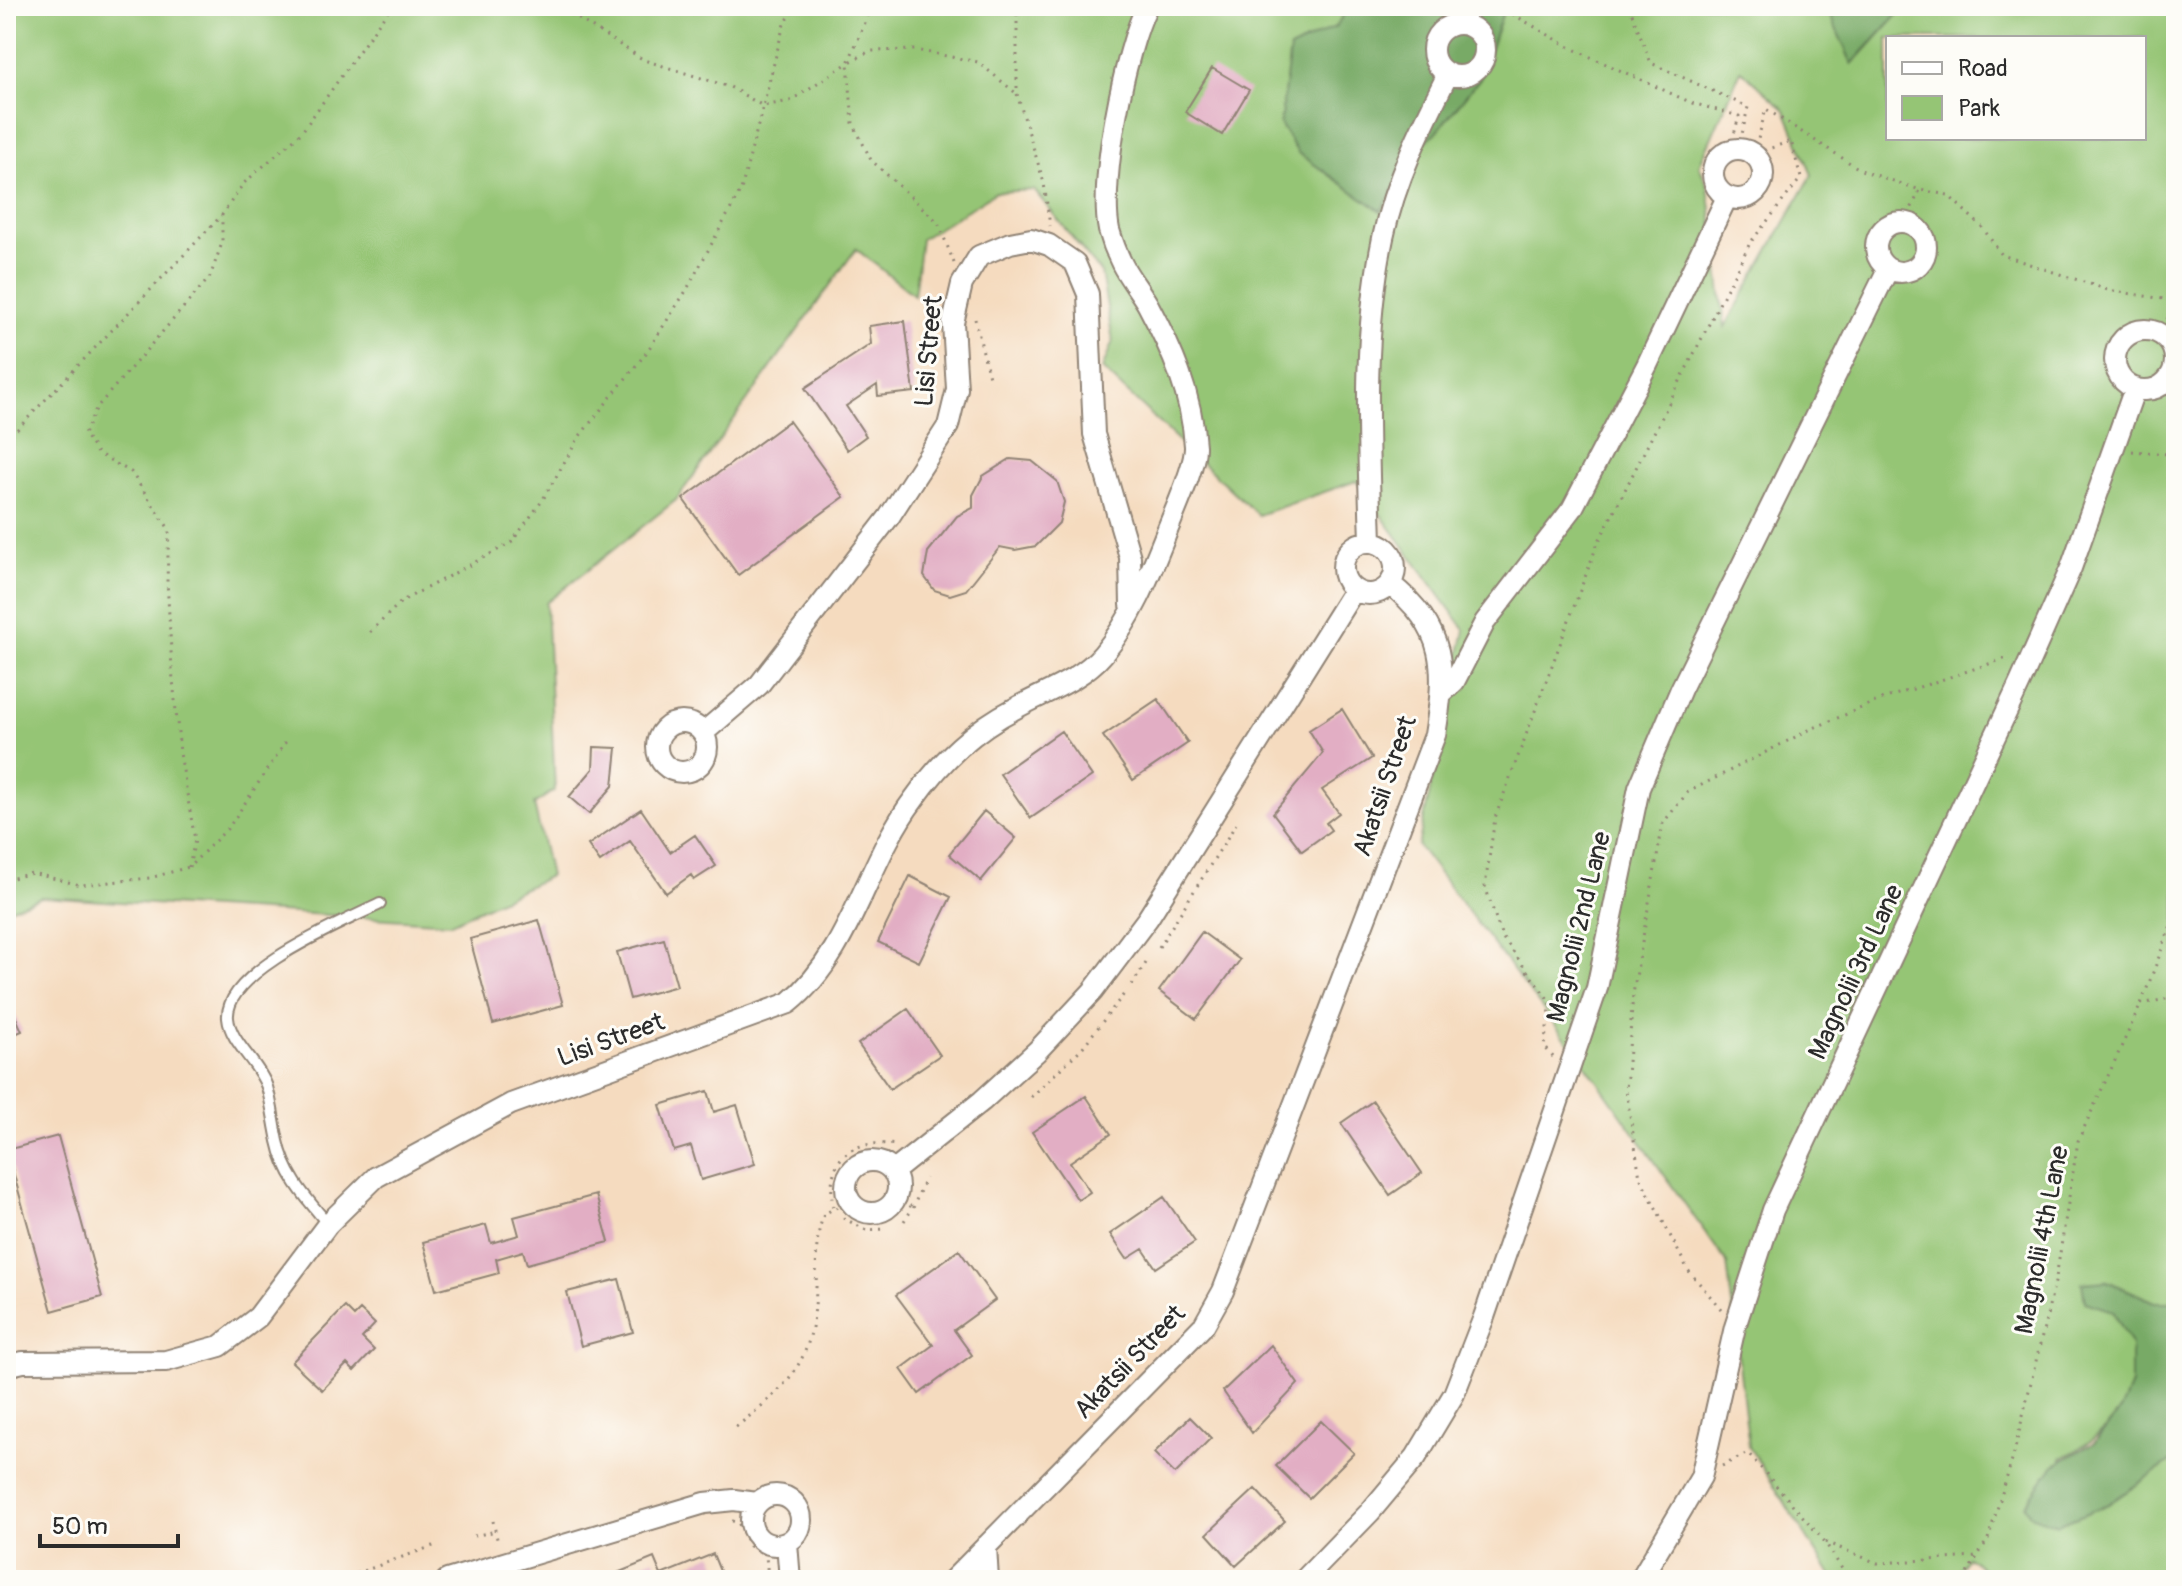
<svg xmlns="http://www.w3.org/2000/svg" width="2182" height="1586" font-family="Pangolin,sans-serif">
<style>
.green{fill:#95c575;stroke:#607850;stroke-width:2;fill-rule:evenodd}
.forest{fill:#78aa66;stroke:#526a48;stroke-width:2}
.building{fill:#e2aec4}
.lines{fill:none;stroke-linecap:round;stroke-linejoin:round}
.service-casing{stroke:#908375;stroke-width:14}
.minor-casing{stroke:#908375;stroke-width:24}
.path{stroke:#908375;stroke-width:3;stroke-dasharray:2 6;stroke-linecap:butt}
.service{stroke:#fff;stroke-width:10}
.minor{stroke:#fff;stroke-width:20}
.labels{text-anchor:middle;dominant-baseline:central;stroke-width:6;stroke-linejoin:round;paint-order:stroke}
.street-label{font-size:26px;fill:#2b2b2b;stroke:#fdfcf7}
</style>
<rect width="100%" height="100%" fill="#fdfcf7"/>
<filter id="ink" filterUnits="userSpaceOnUse"><feTurbulence type="fractalNoise" baseFrequency=".0125" numOctaves="2"/><feDisplacementMap in="SourceGraphic" scale="16" xChannelSelector="R" yChannelSelector="G"/><feConvolveMatrix kernelMatrix="1 2 1 2 8 2 1 2 1" color-interpolation-filters="sRGB"/></filter>
<filter id="wash" filterUnits="userSpaceOnUse"><feTurbulence type="fractalNoise" baseFrequency=".006" numOctaves="4" result="noise"/><feDisplacementMap in="SourceGraphic" scale="32" xChannelSelector="R" yChannelSelector="G"/><feGaussianBlur stdDeviation="1.8" result="paint"/><feColorMatrix in="noise" values="0 0 0 0 0 0 0 0 0 0 0 0 0 0 0 0 0 1.4 0 .05"/><feComposite in="paint" operator="in"/></filter>
<g filter="url(#wash)">
<rect width="100%" height="100%" fill="#f5dbbf"/>
<path class="green" d="M 6,6 L 1350,6 L 1335,27 L 1290,50 L 1421,146 L 1481,77 L 1505,6 L 1826,6 L 1853,64 L 1905,6 L 2176,6 L 2176,1039 L 2167,1047 L 2176,1060 L 2176,1302 L 2155,1302 L 2107,1281 C 2109,1291 2109,1303 2113,1312 C 2118,1323 2128,1333 2131,1345 C 2142,1400 2107,1436 2062,1458 L 2084,1513 L 2108,1504 L 2176,1458 L 2176,1580 L 1995,1580 L 1968,1557 L 1950,1580 L 1834,1580 L 1749,1447 L 1727,1263 L 1588,1068 L 1418,846 L 1465,630 L 1356,481 L 1258,515 L 1102,369 L 1113,341 L 1101,273 L 1034,190 L 996,192 L 921,239 L 914,295 L 856,249 L 676,500 L 546,603 L 555,790 L 534,804 L 550,876 L 451,923 L 41,897 L 6,910 ZM 1888,38 L 2144,38 L 2144,138 L 1888,138 ZM 1741,70 L 1785,110 L 1812,175 L 1725,327 L 1708,185 L 1699,166 Z"/>
<path class="forest" d="M 1350,6 L 1505,6 L 1481,77 L 1438,130 L 1421,146 L 1381,211 L 1298,153 L 1280,124 L 1290,49 L 1335,27 Z
M 1826,6 L 1905,6 L 1852,64 Z
M 2107,1281 L 2155,1302 L 2176,1302 L 2176,1458 L 2108,1504 L 2058,1525 L 2030,1515 L 2025,1505 L 2053,1466 L 2095,1442 L 2120,1411 L 2131,1385 L 2131,1344 L 2113,1311 L 2085,1302 L 2082,1283 Z"/>
<g id="blocks">
<path class="building" d="M 1212,68 L 1249,90 L 1222,135 L 1185,112 Z
M 905,321 L 914,392 L 878,396 L 877,385 L 846,406 L 866,436 L 847,450 L 805,388 L 871,344 L 869,326 Z
M 789,421 L 844,497 L 738,575 L 683,499 Z
M 1010,459 L 1032,461 L 1057,481 L 1064,502 L 1059,523 L 1036,546 L 1015,550 L 1000,547 L 966,590 L 950,595 L 934,590 L 924,576 L 928,552 L 957,516 L 973,508 L 973,495 L 983,476 Z
M 1158,699 L 1188,743 L 1133,780 L 1103,736 Z
M 1342,709 L 1372,758 L 1322,790 L 1339,813 L 1326,823 L 1331,830 L 1302,851 L 1273,813 L 1323,753 L 1309,730 Z
M 1061,731 L 1092,776 L 1031,818 L 1000,774 Z
M 594,747 L 617,748 L 613,786 L 589,814 L 569,797 L 593,769 Z
M 641,809 L 670,852 L 695,835 L 716,866 L 694,880 L 691,875 L 666,893 L 630,841 L 600,862 L 588,845 Z
M 984,811 L 1016,838 L 981,881 L 949,854 Z
M 910,876 L 951,897 L 919,962 L 878,942 Z
M 539,920 L 563,1005 L 493,1024 L 470,939 Z
M 1202,932 L 1240,960 L 1196,1019 L 1159,991 Z
M 664,939 L 677,986 L 630,999 L 617,952 Z
M 6,995 L 22,1031 L 6,1038 Z
M 908,1009 L 940,1055 L 890,1089 L 858,1044 Z
M 708,1091 L 714,1112 L 737,1105 L 755,1164 L 701,1180 L 691,1146 L 674,1151 L 660,1105 Z
M 1086,1096 L 1111,1134 L 1070,1162 L 1090,1192 L 1078,1200 L 1032,1132 Z
M 1373,1101 L 1422,1173 L 1390,1195 L 1341,1123 Z
M 58,1136 L 102,1297 L 52,1311 L 7,1150 Z
M 596,1195 L 609,1242 L 527,1264 L 523,1251 L 496,1259 L 499,1273 L 436,1290 L 423,1242 L 486,1225 L 491,1243 L 519,1235 L 514,1217 Z
M 1164,1197 L 1195,1242 L 1156,1268 L 1143,1249 L 1127,1259 L 1110,1234 Z
M 959,1250 L 995,1300 L 954,1330 L 972,1355 L 919,1394 L 901,1369 L 933,1345 L 896,1295 Z
M 619,1279 L 633,1332 L 581,1346 L 567,1292 Z
M 345,1307 L 354,1316 L 360,1310 L 375,1324 L 362,1338 L 374,1350 L 354,1371 L 347,1364 L 322,1390 L 292,1362 Z
M 1271,1345 L 1298,1384 L 1252,1433 L 1223,1391 Z
M 1190,1417 L 1211,1438 L 1175,1474 L 1154,1453 Z
M 1321,1421 L 1354,1453 L 1309,1498 L 1276,1466 Z
M 1255,1489 L 1285,1521 L 1236,1566 L 1207,1534 Z
M 713,1554 L 722,1576 L 711,1580 L 600,1580 L 654,1558 L 661,1575 Z"/>
</g>
</g>
<g filter="url(#ink)">
<use href="#blocks" fill-opacity="0" stroke="#908375" stroke-width="2"/>
<g class="lines">
<g class="service-casing">
<path id="service" d="M 328,1224 C 306,1198 285,1175 278,1141 C 274,1123 272,1104 267,1087 C 259,1063 230,1042 228,1018 C 224,971 344,922 380,904"/>
</g>
<g class="minor-casing">
<path id="minor" d="M1433 50a26 26 0 1 1 52 0a26 26 0 1 1-52 0Z
M1713 174a25 25 0 1 1 50 0a25 25 0 1 1-50 0Z
M1876 247a25 25 0 1 1 50 0a25 25 0 1 1-50 0Z
M2115 360a30 30 0 1 1 60 0a30 30 0 1 1-60 0Z
M 1371,542 C 1368,440 1362,338 1383,238 C 1395,180 1422,126 1448,74
M1343 568a26 26 0 1 1 52 0a26 26 0 1 1-52 0Z
M 1442,693 L 1454,682 L 1485,622 L 1572,509 L 1647,365 L 1727,197
M657 747a25 25 0 1 1 50 0a25 25 0 1 1-50 0Z
M 703,733 L 759,685 L 889,517 L 948,426 L 957,389 L 953,323 L 962,284 L 979,256 L 1010,243 L 1031,239 L 1049,245 L 1075,263 L 1088,294 L 1094,434 L 1130,557 L 1131,605
M846 1187a26 26 0 1 1 52 0a26 26 0 1 1-52 0Z
M 893,1172 L 982,1101 L 1037,1051 L 1093,991 L 1148,918 L 1354,590
M 6,1366 L 23,1362 L 166,1361 L 220,1346 L 258,1317 L 328,1224 L 376,1177 L 511,1104 L 789,1003 C 852,952 866,862 914,799 C 942,760 973,730 1016,708 C 1045,692 1081,680 1103,654 C 1134,617 1151,571 1169,526 C 1176,508 1196,465 1195,446 C 1192,395 1172,350 1148,305 C 1140,291 1129,278 1122,264 C 1117,254 1112,241 1109,230 C 1099,181 1125,50 1147,6
M751 1520a25 25 0 1 1 50 0a25 25 0 1 1-50 0Z
M 787,1543 L 790,1580
M 986,1546 L 988,1580
M 447,1580 L 705,1503 L 734,1500 L 757,1503
M 953,1580 L 1204,1325 L 1223,1291 L 1435,735 C 1446,669 1447,628 1390,584
M 1304,1580 L 1370,1512 L 1416,1457 L 1454,1394 L 1484,1317 L 1597,988 L 1639,788 L 1681,689 L 1888,269
M 1640,1580 L 1701,1477 L 1735,1327 L 1773,1210 L 2020,683 L 2071,568 L 2135,388"/>
</g>
<path class="path" d="M 558,6 L 644,60 L 730,87 L 763,106 L 784,24 L 798,6
M 1017,6 L 1017,94 L 1044,183 L 1050,226
M 1499,6 L 1571,48 L 1692,103 L 1739,116 L 1730,150
M 1629,6 L 1651,63 L 1748,107 L 1739,148
M 1466,26 L 1472,6
M 1754,154 L 1766,109 L 1861,170 L 1920,190 L 1948,195 L 1982,227 L 2002,255 L 2108,290 L 2176,301
M 1905,222 L 1920,190
M 954,263 L 938,222 L 871,160 L 853,123 L 848,63 L 870,51 L 915,50 L 978,62 L 1017,94
M 975,319 L 990,381
M 2158,333 L 2176,306
M 6,441 L 222,215 L 243,184 L 301,133 L 391,6
M 2132,451 L 2168,454 L 2176,440
M 370,632 L 402,601 L 511,543 L 542,501 L 579,437 L 646,353 L 686,291 L 741,190 L 763,106 L 790,101 L 848,63 L 872,6
M 189,867 L 195,840 L 180,753 L 172,669 L 167,580 L 169,529 L 131,472 L 97,453 L 84,434 L 97,407 L 210,277 L 222,243 L 222,215
M 6,880 L 32,873 L 80,885 L 150,878 L 189,867 L 229,827 L 289,737
M 1159,947 L 1236,824
M 1132,985 L 1146,963
M 2141,1004 L 2176,997
M 1553,1057 L 1544,1046 L 1551,1003 L 1502,937 L 1485,886 L 1495,818 L 1597,545 L 1750,243 L 1801,178 L 1791,141 L 1754,154
M 1031,1097 L 1082,1048 L 1124,994
M 903,1201 L 913,1208
M 833,1207 C 826,1158 849,1138 897,1145
M 843,1218 L 866,1230 L 887,1229
M 904,1221 L 913,1208 L 925,1178
M 1721,1309 L 1688,1270 L 1640,1177 L 1626,1090 L 1633,994 L 1663,823 L 1688,792 L 1809,730 L 1880,700 L 2010,657
M 736,1427 C 791,1383 814,1362 816,1288 C 817,1261 814,1240 824,1214 L 850,1200
M 1722,1466 L 1748,1453 L 1825,1542 L 1849,1580
M 493,1521 L 498,1543
M 732,1521 L 738,1522 L 749,1546 L 766,1555 L 768,1580
M 474,1536 L 496,1531
M 1825,1542 L 1877,1563 L 1977,1557
M 341,1579 L 436,1545
M 1963,1580 L 1988,1539 L 2013,1457 L 2056,1278 L 2078,1141 L 2141,1004 L 2176,912"/>
<use href="#service" class="service"/>
<use href="#minor" class="minor"/>
</g>
</g>
<g class="labels">
<g class="street-label">
<text transform="translate(929 351) rotate(-85)">Lisi Street</text>
<text transform="translate(1385 786) rotate(-71)">Akatsii Street</text>
<text transform="translate(1579 927) rotate(-76)">Magnolii 2nd Lane</text>
<text transform="translate(1856 972) rotate(-65)">Magnolii 3rd Lane</text>
<text transform="translate(611 1040) rotate(-20)">Lisi Street</text>
<text transform="translate(2042 1240) rotate(-79)">Magnolii 4th Lane</text>
<text transform="translate(1130 1362) rotate(-46)">Akatsii Street</text>
</g>
</g>
<rect width="2182" height="1586" fill="none" stroke="#fdfcf7" stroke-width="32"/>
<rect x="1886" y="36" width="260" height="104" fill="#fdfcf7" stroke="#a9a8a5" stroke-width="2"/>
<rect x="1902" y="62" width="40" height="12" fill="#ffffff" stroke="#a9a8a5" stroke-width="2"/>
<text x="1958" y="76" font-size="24" fill="#2b2b2b">Road</text>
<rect x="1902" y="96" width="40" height="24" fill="#95c575" stroke="#a9a8a5" stroke-width="2"/>
<text x="1958" y="116" font-size="24" fill="#2b2b2b">Park</text>
<path d="M40 1534v12h138v-12" fill="none" stroke="#2b2b2b" stroke-width="4"/>
<text x="52" y="1534" font-size="24" fill="#2b2b2b" stroke="#fdfcf7" stroke-width="6" paint-order="stroke">50 m</text>
</svg>
